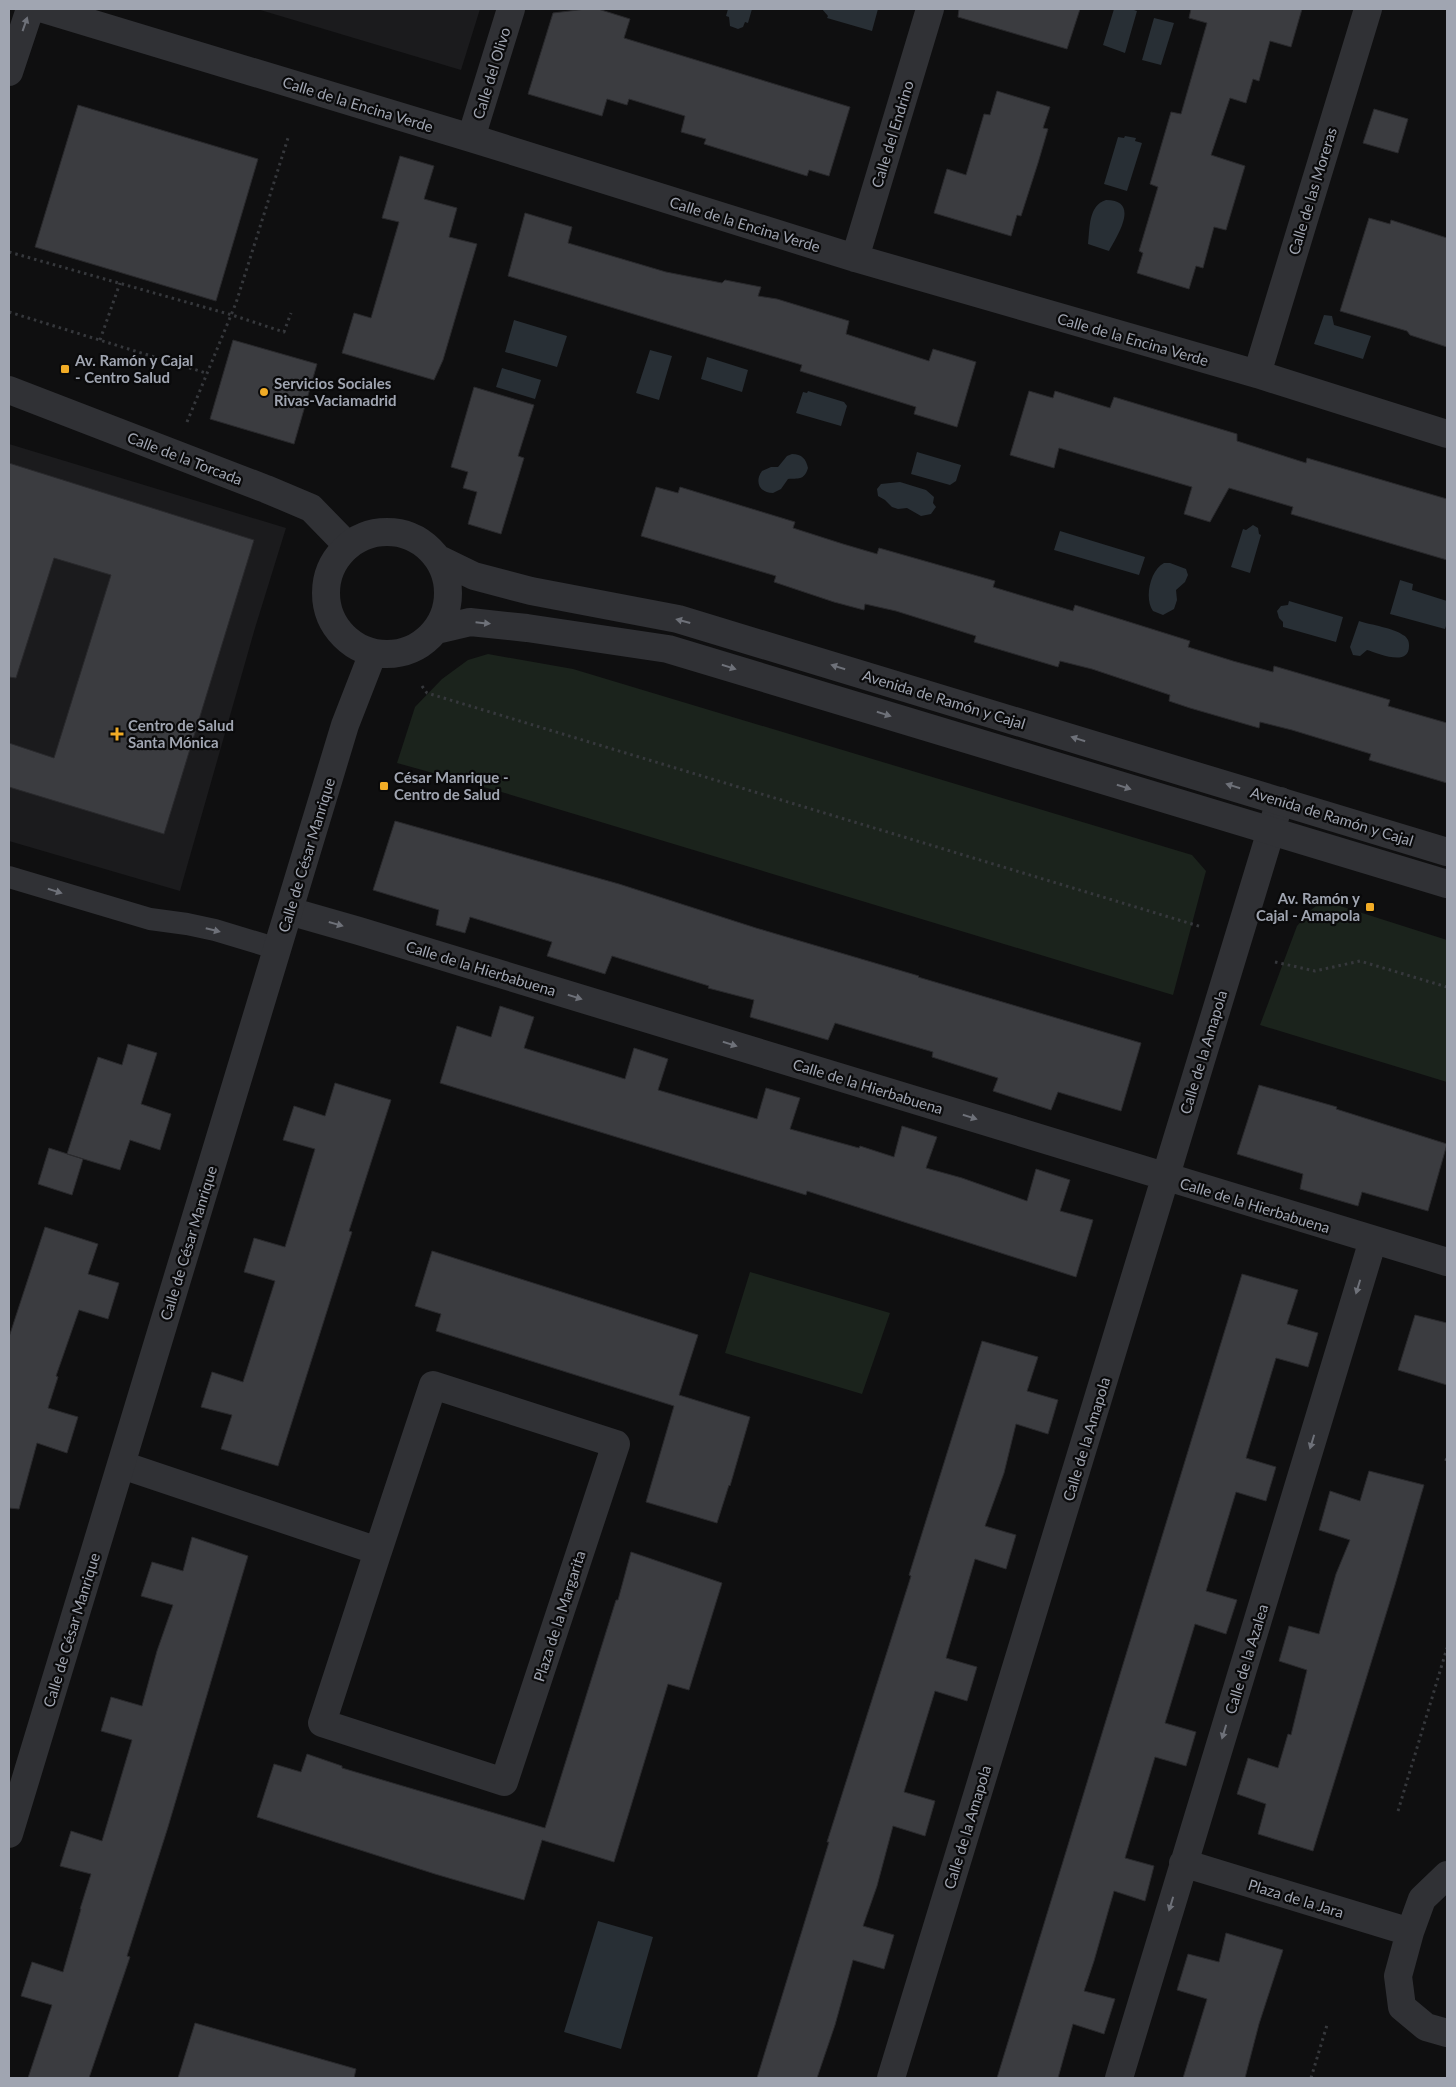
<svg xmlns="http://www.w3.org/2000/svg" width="1456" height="2087" font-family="Lato,sans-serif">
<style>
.built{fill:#1b1b1d}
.green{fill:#1b231c}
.water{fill:#282f35}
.building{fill:#3b3c40;stroke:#29292c}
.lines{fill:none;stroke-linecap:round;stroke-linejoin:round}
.path{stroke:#36383c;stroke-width:3;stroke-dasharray:2.5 4;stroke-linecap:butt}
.service{stroke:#303135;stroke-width:22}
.minor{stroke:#303135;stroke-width:28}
.tertiary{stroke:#303135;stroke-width:28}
.oneway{fill:#6e7179}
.poi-dot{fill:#f1ac26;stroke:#0a0a0b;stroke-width:2}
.labels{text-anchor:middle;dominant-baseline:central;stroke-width:4.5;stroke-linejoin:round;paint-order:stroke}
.street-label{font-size:15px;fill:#a0a5b1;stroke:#0a0a0b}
.poi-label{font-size:15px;font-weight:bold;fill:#a0a5b1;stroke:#0a0a0b;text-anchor:start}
</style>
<rect width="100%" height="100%" fill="#0f0f10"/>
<path class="built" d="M 257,9 L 480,9 L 461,70 Z
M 9,444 L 286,528 L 255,628 L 180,891 L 9,841 Z"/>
<path class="green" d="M 488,654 L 573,669 L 1192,855 L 1206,871 L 1173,995 L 505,793 L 397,763 L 415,707 L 442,679 L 468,660 Z
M 1320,903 L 1337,905 L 1447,940 L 1447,1082 L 1260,1025 L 1297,926 L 1311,910 Z
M 750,1272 L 890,1313 L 862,1394 L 725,1353 Z"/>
<path class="water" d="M 728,9 L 752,9 L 748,23 L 745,22 L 743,27 L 738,29 L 730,26 L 729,17 L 726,16 Z
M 822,9 L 878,9 L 872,31 L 827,18 L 828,16 Z
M 1114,9 L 1131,9 L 1137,11 L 1125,53 L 1103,45 Z
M 1154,18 L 1174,23 L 1161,65 L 1142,60 Z
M 1125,136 L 1136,138 L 1135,141 L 1142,143 L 1127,191 L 1104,184 L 1118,137 L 1124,138 Z
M 1106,200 C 1141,200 1117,236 1109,251 L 1088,244 C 1090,229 1088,205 1106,200 Z
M 1324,315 L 1332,316 L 1334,325 L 1371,336 L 1363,359 L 1314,344 Z
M 514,320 L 567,336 L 557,367 L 505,352 Z
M 650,350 L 672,356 L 659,400 L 636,393 Z
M 707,357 L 748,370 L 742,392 L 701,379 Z
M 502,368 L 541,380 L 535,399 L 496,387 Z
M 808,391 L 844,402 L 847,406 L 841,426 L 796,413 L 803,392 L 807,393 Z
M 917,452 L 961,465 L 956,481 L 950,485 L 911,474 Z
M 792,454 C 802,454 806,459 808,468 C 804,481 798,478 788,479 L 781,489 L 773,493 C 760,493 754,482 762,471 L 771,467 L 778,467 L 787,456 Z
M 900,482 L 926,490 L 934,497 L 933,503 L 936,507 L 931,514 L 921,516 L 907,508 L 898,509 L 892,507 L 885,500 L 878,496 L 877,489 L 881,484 Z
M 1253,525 L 1258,528 L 1259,534 L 1261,535 L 1250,573 L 1231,567 L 1243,529 L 1246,530 Z
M 1060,531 L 1145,557 L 1139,575 L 1054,550 Z
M 1164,563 L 1170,563 L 1186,569 L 1188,575 L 1185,582 L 1176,590 L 1177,600 L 1174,609 L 1163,615 L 1153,611 C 1144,599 1150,570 1164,563 Z
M 1400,580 L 1413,584 L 1412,590 L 1447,601 L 1447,623 L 1445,629 L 1390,614 Z
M 1289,601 L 1343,617 L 1336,642 L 1283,627 L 1283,622 L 1279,618 L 1277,611 L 1281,606 L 1288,605 Z
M 1359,621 C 1371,625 1394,628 1403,635 C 1407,637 1409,641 1409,645 C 1410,668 1378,653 1367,650 L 1360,656 L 1353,655 L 1350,647 Z
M 598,1921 L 653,1937 L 621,2049 L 564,2032 Z"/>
<path class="building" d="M 586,9 L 598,9 L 630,19 L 624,38 L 850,107 L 829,176 L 809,170 L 807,176 L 704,144 L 706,139 L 681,132 L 685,116 L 629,99 L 627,105 L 607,99 L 602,116 L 528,94 L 553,13 Z
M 959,9 L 1080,9 L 1067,49 L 958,17 Z
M 1191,9 L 1302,9 L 1291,47 L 1270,41 L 1259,81 L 1253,79 L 1246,103 L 1230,98 L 1211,155 L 1245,166 L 1226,230 L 1214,227 L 1203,268 L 1196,266 L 1189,289 L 1137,273 L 1143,253 L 1139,251 L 1158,187 L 1150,184 L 1171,112 L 1181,114 L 1207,23 L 1189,18 Z
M 997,91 L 1050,107 L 1043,128 L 1048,129 L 1038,163 L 1021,216 L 1017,215 L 1011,236 L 934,213 L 947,169 L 966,175 L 984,114 L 990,115 Z
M 78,105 L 258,159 L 216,301 L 35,247 Z
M 1374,109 L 1408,119 L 1398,153 L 1363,143 Z
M 400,156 L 434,166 L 424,199 L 457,208 L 449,237 L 477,244 L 443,360 L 434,380 L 342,353 L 354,313 L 371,318 L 399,222 L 382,218 Z
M 525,213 L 572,227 L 568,243 L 666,272 L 722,283 L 725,280 L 761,287 L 758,296 L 777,299 L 849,321 L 846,334 L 929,361 L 933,349 L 976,362 L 957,427 L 914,414 L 916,407 L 800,371 L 802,365 L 508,276 Z
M 1369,218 L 1390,224 L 1391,220 L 1447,238 L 1447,347 L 1410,335 L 1407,331 L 1340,311 Z
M 233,340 L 317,364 L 294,444 L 210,419 Z
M 474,387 L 534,405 L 518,456 L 524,458 L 501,534 L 468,524 L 477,492 L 463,488 L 468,472 L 451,467 Z
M 1029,391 L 1053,398 L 1055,391 L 1110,408 L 1114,397 L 1237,434 L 1237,441 L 1306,463 L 1307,458 L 1447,499 L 1447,560 L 1291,514 L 1293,507 L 1229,488 L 1210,522 L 1184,514 L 1192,487 L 1059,448 L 1054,468 L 1010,455 Z
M 9,463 L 254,540 L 164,834 L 9,787 L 9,743 L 54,758 L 111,575 L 54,558 L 16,678 L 9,677 Z
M 656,487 L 678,493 L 680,487 L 795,522 L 793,528 L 843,544 L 877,554 L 879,548 L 995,581 L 993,587 L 1073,611 L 1075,605 L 1190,641 L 1188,647 L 1233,661 L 1273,672 L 1274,666 L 1390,700 L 1388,706 L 1447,723 L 1447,783 L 1369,760 L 1371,754 L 1292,730 L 1260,722 L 1259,728 L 1190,708 L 1169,701 L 1170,695 L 1092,669 L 1060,661 L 1058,667 L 974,642 L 976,636 L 896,611 L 865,604 L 864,610 L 834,602 L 774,582 L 776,576 L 641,536 Z
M 395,821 L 619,884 L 756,928 L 919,976 L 918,977 L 1141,1043 L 1121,1111 L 1058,1092 L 1051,1110 L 993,1091 L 998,1078 L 932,1057 L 933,1052 L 835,1023 L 828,1040 L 750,1017 L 754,1000 L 708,988 L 709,986 L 612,956 L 605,974 L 547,956 L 552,942 L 470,917 L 465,933 L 436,925 L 439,910 L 373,890 Z
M 500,1006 L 534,1017 L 524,1048 L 625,1079 L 634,1048 L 668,1059 L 658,1090 L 757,1119 L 766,1088 L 800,1098 L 790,1129 L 859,1148 L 860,1146 L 894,1157 L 902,1126 L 937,1137 L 926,1168 L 962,1178 L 1027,1201 L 1036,1169 L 1070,1180 L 1060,1211 L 1093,1220 L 1076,1277 L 807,1191 L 806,1195 L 440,1083 L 457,1026 L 491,1037 Z
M 128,1044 L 157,1053 L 141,1104 L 171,1114 L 160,1150 L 130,1140 L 120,1170 L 67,1154 L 98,1057 L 122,1065 Z
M 335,1083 L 391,1100 L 349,1231 L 352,1232 L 278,1466 L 221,1449 L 232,1415 L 201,1407 L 212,1372 L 243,1382 L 275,1281 L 244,1272 L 254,1238 L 285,1247 L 315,1149 L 283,1140 L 294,1106 L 325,1116 Z
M 1259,1085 L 1337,1107 L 1336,1109 L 1447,1144 L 1428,1211 L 1362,1192 L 1358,1206 L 1300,1189 L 1303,1174 L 1237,1154 Z
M 49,1148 L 83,1159 L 72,1195 L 38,1184 Z
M 45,1227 L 98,1244 L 88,1274 L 119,1283 L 108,1319 L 79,1310 L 56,1376 L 58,1377 L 48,1408 L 78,1417 L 67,1453 L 37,1443 L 19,1509 L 9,1508 L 9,1337 Z
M 432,1251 L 698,1335 L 679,1395 L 750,1417 L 730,1486 L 729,1485 L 717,1523 L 646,1502 L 674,1406 L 436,1331 L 441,1314 L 415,1306 Z
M 1242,1274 L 1298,1290 L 1287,1324 L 1318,1333 L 1308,1367 L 1276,1358 L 1246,1458 L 1276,1467 L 1266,1501 L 1236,1492 L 1206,1591 L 1237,1600 L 1226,1634 L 1195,1624 L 1165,1723 L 1196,1732 L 1186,1766 L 1155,1757 L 1125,1858 L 1154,1866 L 1145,1901 L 1114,1891 L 1094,1961 L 1084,1991 L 1115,1999 L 1104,2034 L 1073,2024 L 1058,2078 L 997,2078 Z
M 1415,1315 L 1447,1323 L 1447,1385 L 1398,1370 Z
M 982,1341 L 1038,1357 L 1027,1391 L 1058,1400 L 1048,1434 L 1016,1424 L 1004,1473 L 985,1526 L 1016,1535 L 1006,1569 L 975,1559 L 946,1658 L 977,1667 L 967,1701 L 935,1691 L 904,1792 L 935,1801 L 925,1836 L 893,1826 L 877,1886 L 863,1926 L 894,1935 L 884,1969 L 853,1960 L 835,2025 L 817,2078 L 757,2078 L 829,1842 L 827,1842 L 911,1576 L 909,1575 Z
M 1369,1471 L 1424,1485 L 1395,1585 L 1313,1851 L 1258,1834 L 1266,1804 L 1237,1794 L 1248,1758 L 1278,1768 L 1288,1734 L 1291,1735 L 1307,1670 L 1279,1661 L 1289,1626 L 1319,1634 L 1336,1574 L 1350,1540 L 1319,1530 L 1330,1491 L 1360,1501 Z
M 192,1537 L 248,1556 L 168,1827 L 127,1956 L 130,1957 L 89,2078 L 28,2078 L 52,2005 L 21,1996 L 32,1962 L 63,1972 L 81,1909 L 80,1909 L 91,1874 L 60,1866 L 71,1831 L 102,1841 L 132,1740 L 101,1731 L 111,1697 L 142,1706 L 157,1651 L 173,1605 L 141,1596 L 152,1562 L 183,1571 Z
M 631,1552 L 722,1583 L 689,1690 L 668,1684 L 614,1862 L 542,1840 L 524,1900 L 435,1874 L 257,1817 L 274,1764 L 301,1772 L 307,1754 L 342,1766 L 342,1768 L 545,1828 L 616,1600 L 618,1600 Z
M 1226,1933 L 1283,1950 L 1259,2024 L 1245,2078 L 1183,2078 L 1207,1999 L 1177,1990 L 1188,1954 L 1219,1962 Z
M 195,2023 L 356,2069 L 354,2078 L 178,2078 Z"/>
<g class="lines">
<path class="path" d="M 9,252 L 232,315 L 284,332 L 291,313
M 9,312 L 206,373
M 100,340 L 120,283
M 187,422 L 236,303 L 288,138
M 422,686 L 427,693 L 1202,927
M 1275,962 L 1315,971 L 1360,961 L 1447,987
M 1445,1459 L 1447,1460
M 1398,1811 L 1447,1648
M 1311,2078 L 1327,2025"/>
<path class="service" d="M 9,877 L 150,919 L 187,924 L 215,930 L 278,949"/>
<path class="minor" d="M 44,9 L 471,138 L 855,258 L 1257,374 L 1447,434
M 9,72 L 30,9
M 471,138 L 511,9
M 855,258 L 930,9
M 1257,374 L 1368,9
M 9,390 L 266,489 L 311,508 L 348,546
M 289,911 L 359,931 L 1447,1262
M 122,1465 L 378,1551 L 322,1723 L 504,1782 L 616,1444 L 433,1385 L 378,1551
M 1183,1863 L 1410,1932
M 1447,1875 L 1422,1899 L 1410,1932 L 1398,1976 L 1402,2007 L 1426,2027 L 1447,2033
M 891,2078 L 1280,801
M 1119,2078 L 1373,1240"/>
<path class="tertiary" d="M326 593a61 61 0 1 1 122 0a61 61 0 1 1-122 0Z
M 439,559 L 474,576 L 531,591 L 678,619 L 1447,852
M 436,630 L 470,622 L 527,628 L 668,649 L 1447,884
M 9,1834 L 345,725 L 373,653"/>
</g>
<defs><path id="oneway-solid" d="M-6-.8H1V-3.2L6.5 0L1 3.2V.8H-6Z" transform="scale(1.25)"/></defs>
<g class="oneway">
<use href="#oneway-solid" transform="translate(25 24) rotate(-71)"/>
<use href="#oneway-solid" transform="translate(683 621) rotate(-165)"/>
<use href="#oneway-solid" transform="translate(483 623) rotate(6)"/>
<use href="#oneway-solid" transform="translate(729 667) rotate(17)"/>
<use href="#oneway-solid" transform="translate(838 667) rotate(-163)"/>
<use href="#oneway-solid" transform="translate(884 714) rotate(17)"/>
<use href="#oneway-solid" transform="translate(1078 739) rotate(-163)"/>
<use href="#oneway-solid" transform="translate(1233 786) rotate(-163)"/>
<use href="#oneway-solid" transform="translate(1124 787) rotate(17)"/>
<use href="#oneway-solid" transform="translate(55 891) rotate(17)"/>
<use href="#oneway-solid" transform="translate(336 924) rotate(16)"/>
<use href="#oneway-solid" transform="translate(213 930) rotate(14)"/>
<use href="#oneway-solid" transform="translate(575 997) rotate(17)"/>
<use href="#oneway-solid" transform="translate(730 1044) rotate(17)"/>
<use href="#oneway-solid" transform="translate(970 1117) rotate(17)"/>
<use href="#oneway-solid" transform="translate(1358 1287) rotate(107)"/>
<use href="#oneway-solid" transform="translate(1312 1442) rotate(107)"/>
<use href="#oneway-solid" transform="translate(1224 1732) rotate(107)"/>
<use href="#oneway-solid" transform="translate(1171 1904) rotate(107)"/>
</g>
<g class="poi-dot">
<rect x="60" y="364" width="10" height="10" rx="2.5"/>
<circle cx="264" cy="392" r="5"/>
<path d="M114.5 726.5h5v5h5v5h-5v5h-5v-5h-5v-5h5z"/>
<rect x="379" y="781" width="10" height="10" rx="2.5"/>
<rect x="1365" y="902" width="10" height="10" rx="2.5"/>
</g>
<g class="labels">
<g class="street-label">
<text transform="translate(491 73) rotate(-73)">Calle del Olivo</text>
<text transform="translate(358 104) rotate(17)">Calle de la Encina Verde</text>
<text transform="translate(892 134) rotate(-73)">Calle del Endrino</text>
<text transform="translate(1312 191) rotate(-73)">Calle de las Moreras</text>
<text transform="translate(745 224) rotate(17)">Calle de la Encina Verde</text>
<text transform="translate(1133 339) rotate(16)">Calle de la Encina Verde</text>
<text transform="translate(185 458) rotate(21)">Calle de la Torcada</text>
<text transform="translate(944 699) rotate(17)">Avenida de Ramón y Cajal</text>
<text transform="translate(1332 816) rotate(17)">Avenida de Ramón y Cajal</text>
<text transform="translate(306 855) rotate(-73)">Calle de César Manrique</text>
<text transform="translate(481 968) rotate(17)">Calle de la Hierbabuena</text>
<text transform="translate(1203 1052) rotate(-73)">Calle de la Amapola</text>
<text transform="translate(868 1086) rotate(17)">Calle de la Hierbabuena</text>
<text transform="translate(1255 1205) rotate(17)">Calle de la Hierbabuena</text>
<text transform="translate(188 1243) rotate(-73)">Calle de César Manrique</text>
<text transform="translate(1086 1439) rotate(-73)">Calle de la Amapola</text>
<text transform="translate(559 1616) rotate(-72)">Plaza de la Margarita</text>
<text transform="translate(71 1630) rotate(-73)">Calle de César Manrique</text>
<text transform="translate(1246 1659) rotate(-73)">Calle de la Azalea</text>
<text transform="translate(967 1827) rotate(-73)">Calle de la Amapola</text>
<text transform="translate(1296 1898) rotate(17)">Plaza de la Jara</text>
</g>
<g class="poi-label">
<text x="75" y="360">Av. Ramón y Cajal<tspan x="75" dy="17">- Centro Salud</tspan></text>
<text x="274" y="383">Servicios Sociales<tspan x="274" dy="17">Rivas-Vaciamadrid</tspan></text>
<text x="128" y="725">Centro de Salud<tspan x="128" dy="17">Santa Mónica</tspan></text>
<text x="394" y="777">César Manrique -<tspan x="394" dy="17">Centro de Salud</tspan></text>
<text x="1360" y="898" text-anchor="end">Av. Ramón y<tspan x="1360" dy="17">Cajal - Amapola</tspan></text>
</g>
</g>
<rect width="1456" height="2087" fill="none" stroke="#a0a5b1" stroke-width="20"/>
</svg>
